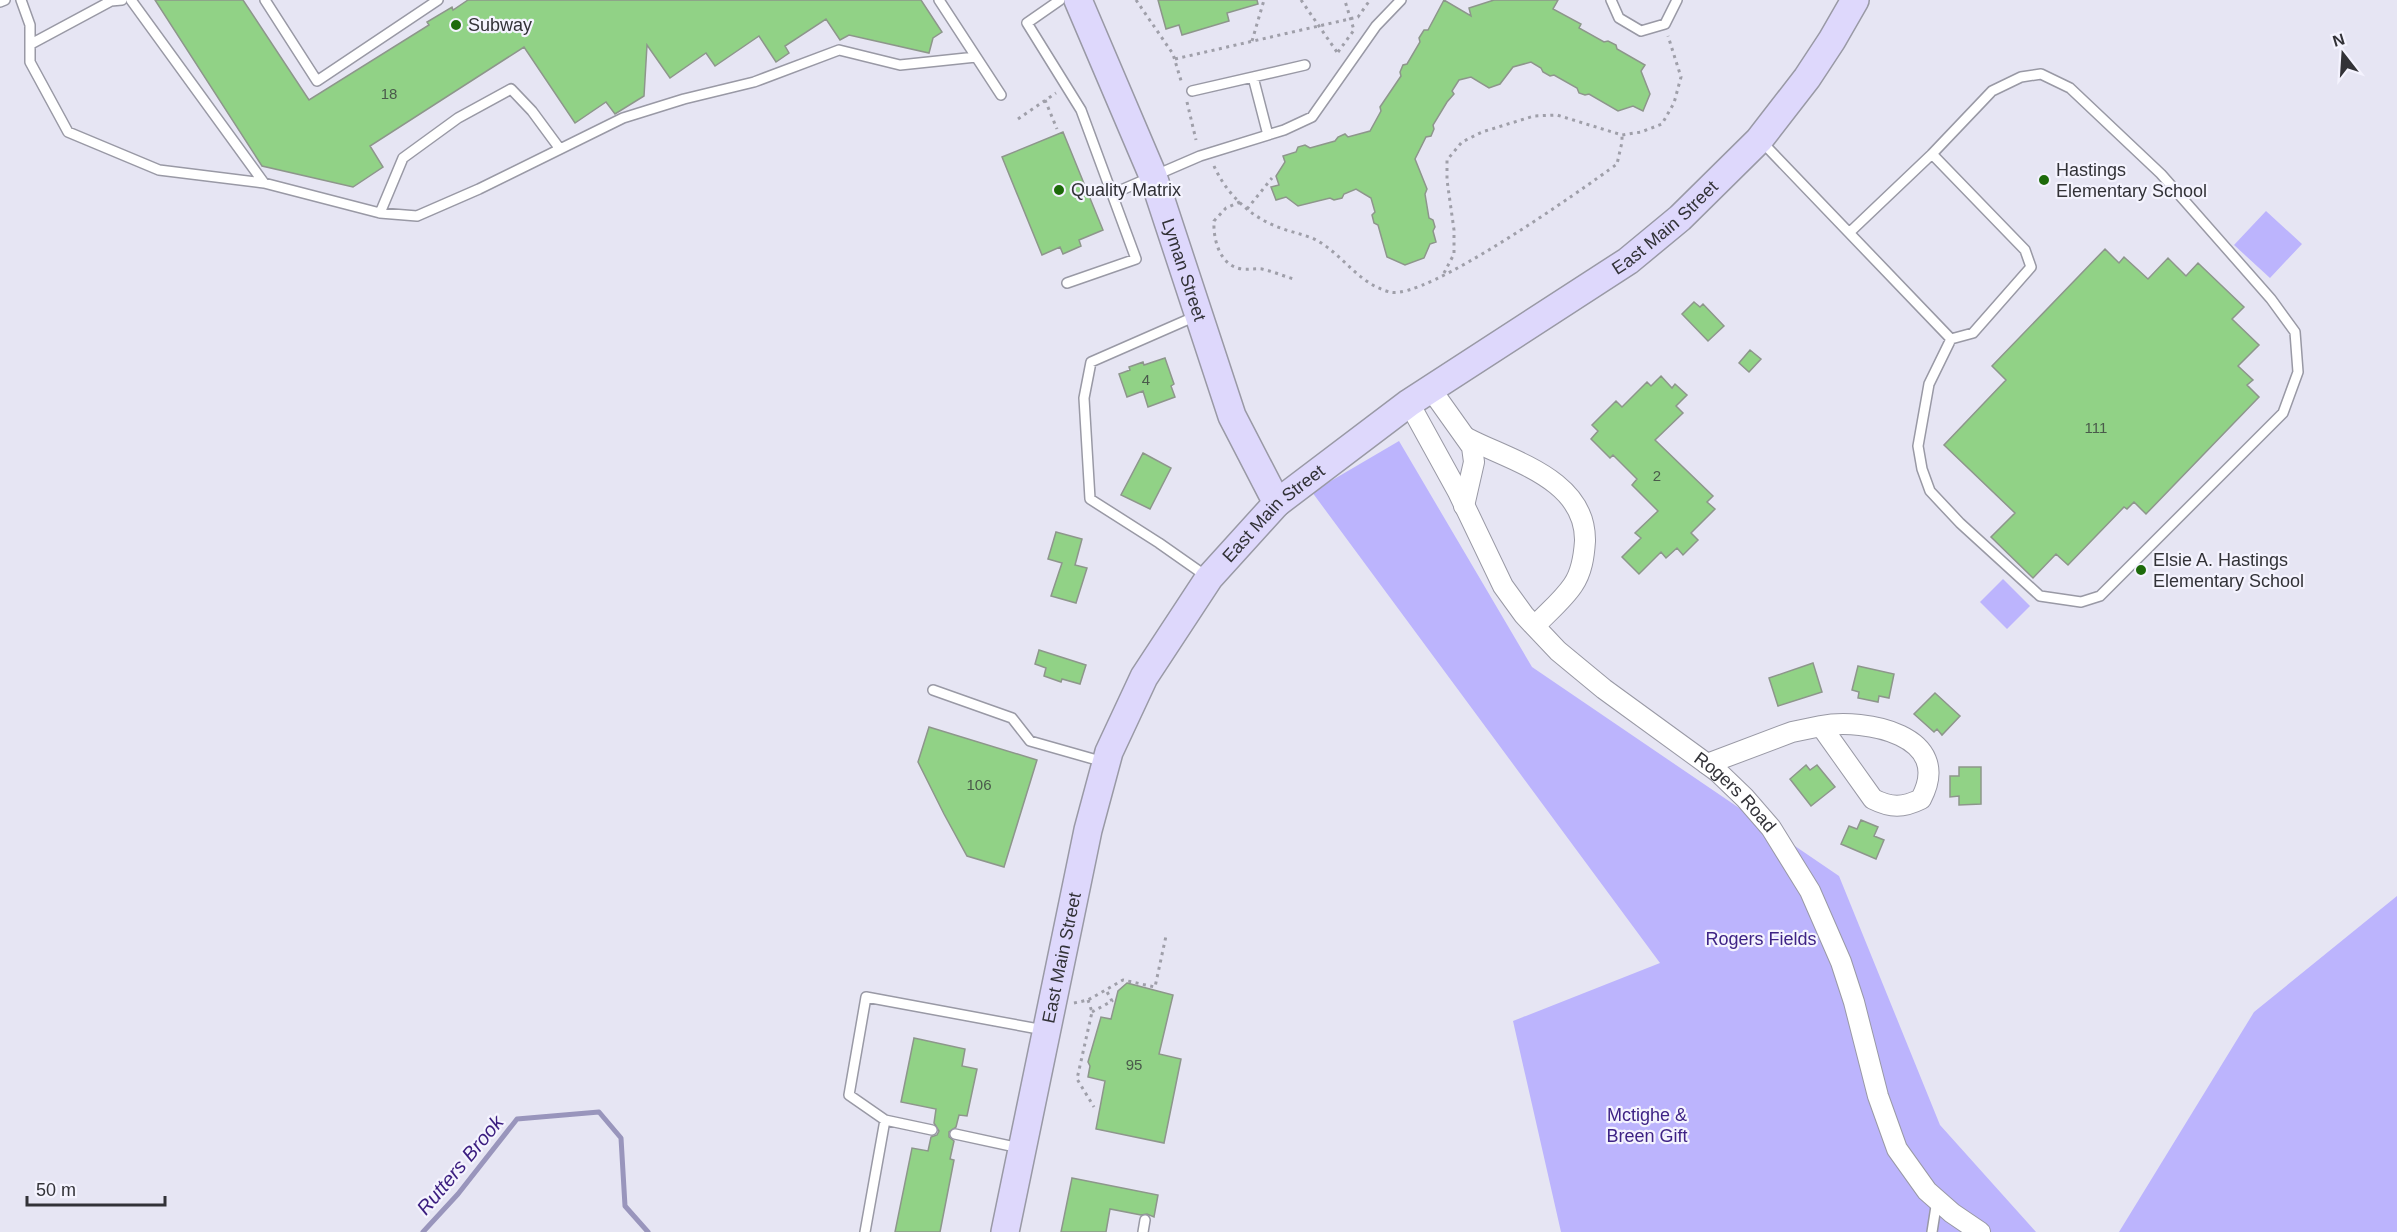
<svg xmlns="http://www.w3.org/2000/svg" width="2397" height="1232" font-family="Helvetica,sans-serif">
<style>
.green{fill:#bcb4fd}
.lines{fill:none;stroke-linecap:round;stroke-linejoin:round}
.stream{stroke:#9995bc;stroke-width:5}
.building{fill:#91d286;stroke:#8d968b;stroke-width:1.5}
.lane-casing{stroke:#9999a5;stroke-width:12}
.street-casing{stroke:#9999a5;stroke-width:22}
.secondary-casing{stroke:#9999a5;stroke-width:30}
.path{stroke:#9f9fa9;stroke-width:3;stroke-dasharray:3 4.5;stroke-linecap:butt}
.lane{stroke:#fff;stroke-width:9}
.street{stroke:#fff;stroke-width:20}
.secondary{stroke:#ded8fc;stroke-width:27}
.poi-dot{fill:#1d6a0a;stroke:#f4f3fe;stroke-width:2}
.labels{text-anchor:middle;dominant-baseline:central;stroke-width:4.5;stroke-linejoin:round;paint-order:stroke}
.number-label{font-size:15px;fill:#4a5a4b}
.poi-label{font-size:18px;fill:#323237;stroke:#f4f3fe;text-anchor:start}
.street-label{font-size:18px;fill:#323237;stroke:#f4f3fe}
.park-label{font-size:18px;fill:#3e2385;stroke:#f4f3fe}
.water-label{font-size:20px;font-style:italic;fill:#3a1c7f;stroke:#f4f3fe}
</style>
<rect width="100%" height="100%" fill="#e6e5f3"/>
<path class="green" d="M 2266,211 L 2302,244 L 2270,278 L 2234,245 Z
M 1399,441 L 1532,667 L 1839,876 L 1940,1125 L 2036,1232 L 1561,1232 L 1513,1021 L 1660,963 L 1312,492 Z
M 2003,579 L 2030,606 L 2007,629 L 1980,602 Z
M 2397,896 L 2397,1232 L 2119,1232 L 2254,1012 Z"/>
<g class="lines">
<path class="stream" d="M 423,1232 L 458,1194 L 517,1119 L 599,1112 L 621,1138 L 625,1206 L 648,1232"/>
</g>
<path class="building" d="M 155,0 L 243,0 L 309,100 L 429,25 L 427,22 L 452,7 L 453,10 L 468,0 L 921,0 L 942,32 L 933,38 L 929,53 L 849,35 L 840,40 L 826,19 L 785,46 L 789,53 L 776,62 L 759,36 L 715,66 L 706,53 L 670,78 L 647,45 L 644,96 L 615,114 L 606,102 L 575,123 L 524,47 L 370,146 L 383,167 L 353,187 L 262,166 Z
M 1158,0 L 1257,0 L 1258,4 L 1227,13 L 1229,21 L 1182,35 L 1179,25 L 1166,29 Z
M 1444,0 L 1471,16 L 1469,8 L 1494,0 L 1558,0 L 1553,9 L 1581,24 L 1579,28 L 1604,42 L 1608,41 L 1616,45 L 1617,49 L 1645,65 L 1641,71 L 1650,94 L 1643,111 L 1633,106 L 1618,111 L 1589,94 L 1585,95 L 1579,93 L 1577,88 L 1554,75 L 1550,76 L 1543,72 L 1541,68 L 1531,62 L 1513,67 L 1500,84 L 1489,88 L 1471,77 L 1459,80 L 1452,91 L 1454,94 L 1447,102 L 1433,125 L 1434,129 L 1431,136 L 1426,137 L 1415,159 L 1427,189 L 1425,194 L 1429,218 L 1433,220 L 1435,227 L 1433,231 L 1436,242 L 1430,244 L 1424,258 L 1405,265 L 1387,257 L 1378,225 L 1374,223 L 1372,215 L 1375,212 L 1371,198 L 1356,189 L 1344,194 L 1342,198 L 1334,200 L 1330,198 L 1298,206 L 1286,197 L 1276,200 L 1271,187 L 1279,185 L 1276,176 L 1285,162 L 1283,156 L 1296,152 L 1298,147 L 1305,145 L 1310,148 L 1335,141 L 1338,137 L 1345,134 L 1348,137 L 1370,131 L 1381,111 L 1380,107 L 1401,76 L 1400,72 L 1403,65 L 1407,64 L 1420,42 L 1419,38 L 1424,30 L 1428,30 Z
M 1063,132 L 1103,230 L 1079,240 L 1081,246 L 1063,254 L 1060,247 L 1042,255 L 1002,157 Z
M 2105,249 L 2119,263 L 2124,257 L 2148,279 L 2168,258 L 2186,276 L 2198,263 L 2244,307 L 2232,319 L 2259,345 L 2238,366 L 2253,380 L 2247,385 L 2259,397 L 2146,514 L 2134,502 L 2127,509 L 2124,507 L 2068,565 L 2056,554 L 2033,578 L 1991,537 L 2015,513 L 1944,445 L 2006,380 L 1992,366 Z
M 1694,302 L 1700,307 L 1703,304 L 1724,326 L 1708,341 L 1682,314 Z
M 1750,350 L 1761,359 L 1749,372 L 1739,363 Z
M 1165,358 L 1174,384 L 1171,386 L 1175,397 L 1148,407 L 1143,391 L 1127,397 L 1119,374 L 1130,370 L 1129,367 L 1143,362 L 1144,365 Z
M 1661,376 L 1672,388 L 1675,384 L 1687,395 L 1676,406 L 1683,413 L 1655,440 L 1713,496 L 1707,502 L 1715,509 L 1691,533 L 1698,540 L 1683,555 L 1677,548 L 1666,558 L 1661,552 L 1639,574 L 1622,557 L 1641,538 L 1635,533 L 1658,511 L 1632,485 L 1637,479 L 1613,455 L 1610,458 L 1591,439 L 1598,431 L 1592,425 L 1616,401 L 1622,407 L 1647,382 L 1651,386 Z
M 1143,453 L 1171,468 L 1150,509 L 1121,495 Z
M 1056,532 L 1082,539 L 1075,565 L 1087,568 L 1076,603 L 1051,596 L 1062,563 L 1048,559 Z
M 1039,650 L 1086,665 L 1080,684 L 1062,679 L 1061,682 L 1044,676 L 1046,668 L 1035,664 Z
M 1813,663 L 1822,692 L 1778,706 L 1769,678 Z
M 1858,666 L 1894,674 L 1889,698 L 1879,696 L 1878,702 L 1858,698 L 1859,692 L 1852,690 Z
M 1935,693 L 1960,716 L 1942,735 L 1937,729 L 1934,732 L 1914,714 Z
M 929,727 L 1037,760 L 1004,867 L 967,856 L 944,814 L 918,762 Z
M 1806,765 L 1810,770 L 1817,765 L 1835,787 L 1811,806 L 1790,779 Z
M 1959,767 L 1981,767 L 1981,804 L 1959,805 L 1959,796 L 1950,797 L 1950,776 L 1959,776 Z
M 1861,820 L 1878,827 L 1874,836 L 1884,840 L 1876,859 L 1841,844 L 1849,826 L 1857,829 Z
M 1127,983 L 1173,995 L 1159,1054 L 1181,1059 L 1164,1143 L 1096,1129 L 1105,1081 L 1088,1077 L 1090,1066 L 1088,1062 L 1101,1017 L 1111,1019 L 1118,991 Z
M 914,1038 L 965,1049 L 962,1066 L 977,1069 L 967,1116 L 959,1115 L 956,1127 L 949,1132 L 949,1137 L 954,1141 L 950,1159 L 954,1160 L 940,1232 L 895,1232 L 912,1148 L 928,1151 L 931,1137 L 937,1135 L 939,1131 L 934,1123 L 936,1109 L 901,1102 Z
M 1072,1178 L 1158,1195 L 1154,1217 L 1147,1214 L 1141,1215 L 1110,1209 L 1106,1232 L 1061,1232 Z"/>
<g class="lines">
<g class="lane-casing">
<path id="lane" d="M 21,0 L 30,25 L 30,62 L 68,132 L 159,170 L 264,183 L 380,213 L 417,216 L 479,189 L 623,118 L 684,99 L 754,82 L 839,50 L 900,65 L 976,57
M 131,0 L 264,183
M 265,0 L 317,81 L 438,0
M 939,0 L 1001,95
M 1060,0 L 1027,23 L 1081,110 L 1112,194 L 1200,156 L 1284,130 L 1312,117 L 1376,26 L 1401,0
M 1611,0 L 1619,18 L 1641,31 L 1665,24 L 1677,0
M 0,2 L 5,0
M 31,44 L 111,1 L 122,0
M 1253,77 L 1268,135
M 1192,91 L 1305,65
M 1762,142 L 1951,339
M 380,213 L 403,158 L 458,118 L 511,89 L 532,111 L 560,149
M 1850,232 L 1932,154 L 2025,250 L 2031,267 L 1973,333 L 1951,339 L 1929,384 L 1918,446 L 1922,469 L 1930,491 L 1960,523 L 2040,596 L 2081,602 L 2100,596 L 2283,413 L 2298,372 L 2295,332 L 2271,299 L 2161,174 L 2070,88 L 2041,74 L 2021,77 L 1992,91 L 1932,154
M 1067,283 L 1136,259 L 1112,194
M 1196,316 L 1091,362 L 1084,398 L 1090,499 L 1159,543 L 1206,576
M 933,690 L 1012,718 L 1030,741 L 1104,762
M 932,1130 L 885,1120 L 849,1095 L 866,997 L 1044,1030
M 955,1134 L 1020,1148
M 865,1232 L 885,1120
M 1143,1232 L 1145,1220
M 1932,1232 L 1937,1200"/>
</g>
<g class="street-casing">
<g id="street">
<path d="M 1430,388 L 1472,447 L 1474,462 L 1464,506"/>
<path id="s1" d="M 1409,403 L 1458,492 L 1503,586 L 1524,615 L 1558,651 L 1604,689 L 1718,772 L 1745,798 L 1771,828 L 1810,891 L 1841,962 L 1854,1002 L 1878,1096 L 1897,1149 L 1927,1191 L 1952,1213 L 1980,1232"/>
<path d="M 1467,438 C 1511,461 1586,479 1585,541 C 1584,556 1582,572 1573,585 C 1563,600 1547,613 1535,626"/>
<path d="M 1707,764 L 1792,732 L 1821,726 L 1873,799 C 1891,808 1903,808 1921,799 C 1955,735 1865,718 1821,726"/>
</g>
</g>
<g class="secondary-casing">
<g id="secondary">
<path id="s2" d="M 1078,0 L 1153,176 L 1232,416 L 1277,503"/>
<path id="s3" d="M 1005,1232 L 1088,830 L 1109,752 L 1144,677 L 1209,578 L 1277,503 L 1409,403 L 1628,261 L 1680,218 L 1759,140 L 1807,78 L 1832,40 L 1855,0"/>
</g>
</g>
<path class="path" d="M 1136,0 L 1173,54 L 1182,84
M 1301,0 L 1339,55
M 1252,41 L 1264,0
M 1338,52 L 1354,30 L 1345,1
M 1175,59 L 1358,17 L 1370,0
M 1045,100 L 1057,129
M 1187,102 L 1196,140
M 1018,119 L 1056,93
M 1214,166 C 1225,191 1247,214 1273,225 C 1286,231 1299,233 1312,238 C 1341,251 1357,284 1390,292 C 1425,301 1583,189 1617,164 L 1622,142 L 1622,135
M 1240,202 L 1226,208 L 1214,221 C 1213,240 1220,266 1242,269 C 1249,270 1255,268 1262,269 C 1272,271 1283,276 1294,279
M 1247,209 L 1272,178
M 1444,273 L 1454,254 L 1454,230 L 1447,180 L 1447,160 L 1462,142 L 1482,132 L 1534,116 L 1557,115 L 1622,135 L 1641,132 L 1662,124 L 1674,103 L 1681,77 L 1668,36
M 1088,1000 L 1092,1012 L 1077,1079 L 1094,1107
M 1074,1003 L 1088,1000 L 1123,980 L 1155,987 L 1166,936
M 1092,1012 L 1112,1001 L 1106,990"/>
<use href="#lane" class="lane"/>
<use href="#street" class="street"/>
<use href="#secondary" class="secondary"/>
</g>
<g class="poi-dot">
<circle cx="456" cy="25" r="6"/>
<circle cx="2044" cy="180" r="6"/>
<circle cx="1059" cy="190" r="6"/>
<circle cx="2141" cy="570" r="6"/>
</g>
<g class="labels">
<g class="number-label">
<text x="389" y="93">18</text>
<text x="1146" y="379">4</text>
<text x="2096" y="427">111</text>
<text x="1657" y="475">2</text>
<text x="979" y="784">106</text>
<text x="1134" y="1064">95</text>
</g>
<g class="poi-label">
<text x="468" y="25">Subway</text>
<text x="2056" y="170">Hastings<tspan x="2056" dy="21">Elementary School</tspan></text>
<text x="1071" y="190">Quality Matrix</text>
<text x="2153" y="560">Elsie A. Hastings<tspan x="2153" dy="21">Elementary School</tspan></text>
</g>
<g class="street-label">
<text stroke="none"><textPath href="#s3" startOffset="1270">East Main Street</textPath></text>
<text stroke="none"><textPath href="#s2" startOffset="290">Lyman Street</textPath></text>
<text stroke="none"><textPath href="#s3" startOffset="784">East Main Street</textPath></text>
<text stroke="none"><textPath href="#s1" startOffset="518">Rogers Road</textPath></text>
<text stroke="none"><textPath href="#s3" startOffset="280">East Main Street</textPath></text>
</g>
<g class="park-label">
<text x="1761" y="939">Rogers Fields</text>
<text x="1647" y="1115">Mctighe &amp;<tspan x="1647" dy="21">Breen Gift</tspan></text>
</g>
<g class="water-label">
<text transform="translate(460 1165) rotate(-50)">Rutters Brook</text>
</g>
</g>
<g transform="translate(2343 54) rotate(343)" stroke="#f4f3fe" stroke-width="4.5" paint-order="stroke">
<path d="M0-4.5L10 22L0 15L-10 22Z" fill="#323237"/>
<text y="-9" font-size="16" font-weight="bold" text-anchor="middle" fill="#323237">N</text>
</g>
<path d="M27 1196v9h138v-9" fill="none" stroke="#323237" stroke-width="3"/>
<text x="36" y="1196" font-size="18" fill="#323237" stroke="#f4f3fe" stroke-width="4.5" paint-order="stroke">50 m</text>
</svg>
